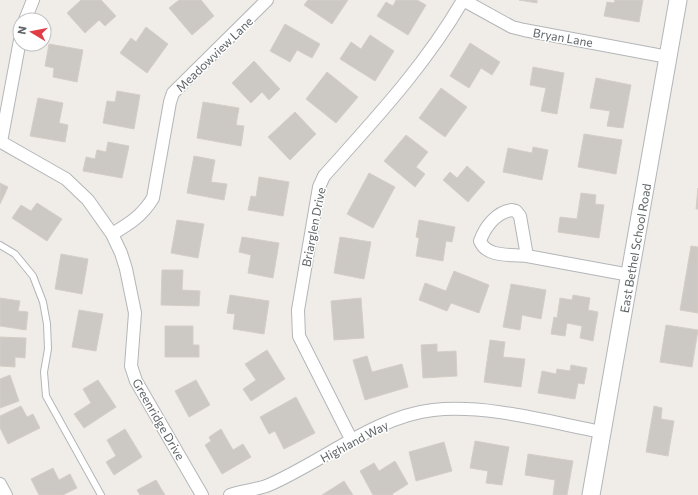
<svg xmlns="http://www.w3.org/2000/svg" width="698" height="495" font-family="Commissioner,sans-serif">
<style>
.building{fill:#ccc8c4;stroke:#d5cec6}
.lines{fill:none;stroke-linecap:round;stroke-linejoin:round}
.lane-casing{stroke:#b3b6b9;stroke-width:8}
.street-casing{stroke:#b3b6b9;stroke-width:14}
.secondary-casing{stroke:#b2b5b9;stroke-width:19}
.lane{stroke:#fff;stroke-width:6}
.street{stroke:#fff;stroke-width:12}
.secondary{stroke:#fff;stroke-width:17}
.labels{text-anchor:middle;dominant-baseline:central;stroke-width:3;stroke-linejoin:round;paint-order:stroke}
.street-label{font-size:12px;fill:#5f6467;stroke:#fff}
</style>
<rect width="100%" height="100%" fill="#f0ede8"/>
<path class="building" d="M 81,0 L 101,0 L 116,16 L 105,26 L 99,20 L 85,33 L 67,13 Z
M 179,0 L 201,0 L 214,16 L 192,35 L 169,8 Z
M 308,0 L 348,0 L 332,24 L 304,5 Z
M 396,0 L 417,0 L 426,5 L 408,35 L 377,16 L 386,2 L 393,6 Z
M 519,0 L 537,0 L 537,3 Z
M 615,0 L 643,0 L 639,22 L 604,16 L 607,2 L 614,3 Z
M 285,24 L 320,44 L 312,58 L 297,50 L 290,62 L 270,51 Z
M 146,27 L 168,44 L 147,73 L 120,53 L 131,38 L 136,42 Z
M 370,35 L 394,51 L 375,81 L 340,59 L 351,42 L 361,49 Z
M 470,43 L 500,62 L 492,75 L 481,68 L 469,88 L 450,76 Z
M 49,44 L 83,50 L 77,82 L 53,77 L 54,68 L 45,66 Z
M 254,61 L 280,89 L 269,100 L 262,92 L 251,103 L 232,83 Z
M 533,67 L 564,73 L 557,114 L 541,111 L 546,88 L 530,85 Z
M 327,72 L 358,97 L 336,123 L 306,99 Z
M 596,78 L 631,85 L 623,128 L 607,126 L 610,111 L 590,108 Z
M 441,88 L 467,107 L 445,137 L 419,118 Z
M 117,91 L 140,95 L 134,129 L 103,123 L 107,101 L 115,102 Z
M 38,98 L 63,103 L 59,123 L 68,125 L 65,142 L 30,136 Z
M 203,102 L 239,108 L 236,125 L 244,126 L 241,146 L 197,138 Z
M 295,112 L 316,134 L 290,160 L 268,137 Z
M 584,134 L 622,140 L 616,174 L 578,167 Z
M 406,135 L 428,152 L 416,167 L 425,174 L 415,187 L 384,161 Z
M 108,142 L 129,146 L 122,178 L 83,171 L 86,157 L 95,159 L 97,150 L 106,152 Z
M 533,147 L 548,150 L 542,180 L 503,172 L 508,148 L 532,153 Z
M 194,156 L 215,160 L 211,182 L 227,184 L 224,200 L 187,193 Z
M 467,166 L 485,182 L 468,202 L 443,180 L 450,172 L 457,178 Z
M 369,173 L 395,187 L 373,228 L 347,214 Z
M 259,177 L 289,182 L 283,216 L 248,210 L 251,196 L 256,197 Z
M 0,183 L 8,187 L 0,204 Z
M 698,188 L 698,209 L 696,209 Z
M 581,193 L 596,195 L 595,204 L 604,205 L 599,238 L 558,232 L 560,217 L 577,219 Z
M 37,203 L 62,219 L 47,241 L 12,218 L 21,205 L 31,211 Z
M 177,220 L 204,224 L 198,258 L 171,253 Z
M 419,220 L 455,227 L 452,242 L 446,241 L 443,261 L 416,256 L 419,238 L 416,237 Z
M 242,237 L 279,243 L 273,278 L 248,273 L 251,255 L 239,252 Z
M 340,237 L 371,242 L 364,279 L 334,273 Z
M 691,246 L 698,247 L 698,313 L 680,310 Z
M 61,254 L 88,259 L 82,294 L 55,289 Z
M 162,270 L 183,270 L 182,290 L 200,291 L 199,306 L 161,305 Z
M 454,271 L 489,285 L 479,313 L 451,303 L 447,311 L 419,300 L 425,283 L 446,291 Z
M 511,284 L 546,290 L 541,319 L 522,315 L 520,330 L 503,327 Z
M 230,295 L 269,301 L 264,334 L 233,329 L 235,314 L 227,313 Z
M 573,295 L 590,298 L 588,310 L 598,312 L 593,341 L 580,338 L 582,326 L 567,323 L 565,336 L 551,334 L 554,317 L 557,318 L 560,298 L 572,300 Z
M 0,298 L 20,301 L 18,311 L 28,312 L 26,330 L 0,326 Z
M 361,298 L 364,338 L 334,340 L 331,301 Z
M 79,310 L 103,314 L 96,351 L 72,347 Z
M 666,325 L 698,330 L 692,367 L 660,362 Z
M 165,326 L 193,326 L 193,345 L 199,345 L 199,357 L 165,357 Z
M 0,337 L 26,338 L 25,358 L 15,357 L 15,367 L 0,366 Z
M 490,340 L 505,342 L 503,357 L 525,359 L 521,387 L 484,382 Z
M 437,344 L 437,352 L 456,351 L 457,376 L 423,378 L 421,345 Z
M 267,350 L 285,379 L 251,401 L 243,389 L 256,380 L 245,364 Z
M 367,356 L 372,372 L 402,364 L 408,387 L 365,400 L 353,360 Z
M 571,365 L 587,368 L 584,384 L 578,383 L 575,399 L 538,393 L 542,371 L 556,374 L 557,369 L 570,371 Z
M 10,375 L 19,401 L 0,408 L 0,379 Z
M 98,380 L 116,407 L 84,428 L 74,414 L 91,403 L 83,389 Z
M 196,380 L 210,405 L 189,417 L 175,391 Z
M 296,397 L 315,433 L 284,449 L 275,431 L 269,434 L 260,417 Z
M 21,406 L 27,417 L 33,414 L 40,428 L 8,444 L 0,428 L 0,416 Z
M 654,406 L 662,408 L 661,419 L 674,421 L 668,456 L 646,452 Z
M 125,429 L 142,457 L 114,475 L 106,462 L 116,456 L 107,440 Z
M 221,429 L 233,450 L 243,444 L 251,457 L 222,474 L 205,445 L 211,441 L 209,437 Z
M 475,441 L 509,447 L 502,485 L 486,483 L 488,471 L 470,468 Z
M 444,442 L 452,471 L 416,481 L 409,452 Z
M 528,454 L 573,461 L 567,495 L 553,495 L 555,480 L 525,475 Z
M 395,461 L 408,484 L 392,494 L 393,495 L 373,495 L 360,471 L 374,463 L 379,471 Z
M 53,468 L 59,480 L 70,474 L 77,488 L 63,495 L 39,495 L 31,479 Z
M 156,480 L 165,495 L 140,495 L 137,490 Z
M 344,481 L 353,495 L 322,495 Z"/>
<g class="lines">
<g class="lane-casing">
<path id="lane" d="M 0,245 L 15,254 L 33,276 L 43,302 L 47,324 L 48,349 L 44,372 L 46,396 L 101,495"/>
</g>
<g class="street-casing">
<path id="street" d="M 463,0 L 512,27 L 524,30 L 668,57
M 25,20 L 33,0
M 20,40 L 1,142 L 66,179 L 88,200 L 112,234 L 121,253 L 126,269 L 135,313 L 131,366 L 136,381 L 202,495
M 512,210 L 516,211 L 520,216 L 527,256 C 511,254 487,258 480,241 C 485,227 496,212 512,210 Z
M 112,234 C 129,224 142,216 153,198 L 170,102 L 173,93 L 267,0
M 527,256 L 630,275
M 352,441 L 299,336 L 298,310 L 319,187 L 324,176 C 374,120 425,66 463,0
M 0,484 L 6,495
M 230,495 C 243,490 259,490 271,484 C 323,461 377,416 433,410 C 487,404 549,422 602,432"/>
</g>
<g class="secondary-casing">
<path id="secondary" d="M 591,495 L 678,0"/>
</g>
<use href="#lane" class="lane"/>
<use href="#street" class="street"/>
<use href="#secondary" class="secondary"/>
</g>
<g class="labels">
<g class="street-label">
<text transform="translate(563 37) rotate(10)">Bryan Lane</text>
<text transform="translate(214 54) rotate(-44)">Meadowview Lane</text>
<text transform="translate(313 227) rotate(-79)">Briarglen Drive</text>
<text transform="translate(635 248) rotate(-80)">East Bethel School Road</text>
<text transform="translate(159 419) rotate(60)">Greenridge Drive</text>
<text transform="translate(354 441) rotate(-28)">Highland Way</text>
</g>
</g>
<g transform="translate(32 32) rotate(280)"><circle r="19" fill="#ffffff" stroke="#bfc1c2"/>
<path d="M0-3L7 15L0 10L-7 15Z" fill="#e23c46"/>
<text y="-6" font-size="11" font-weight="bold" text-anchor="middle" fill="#5f6467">N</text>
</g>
</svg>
